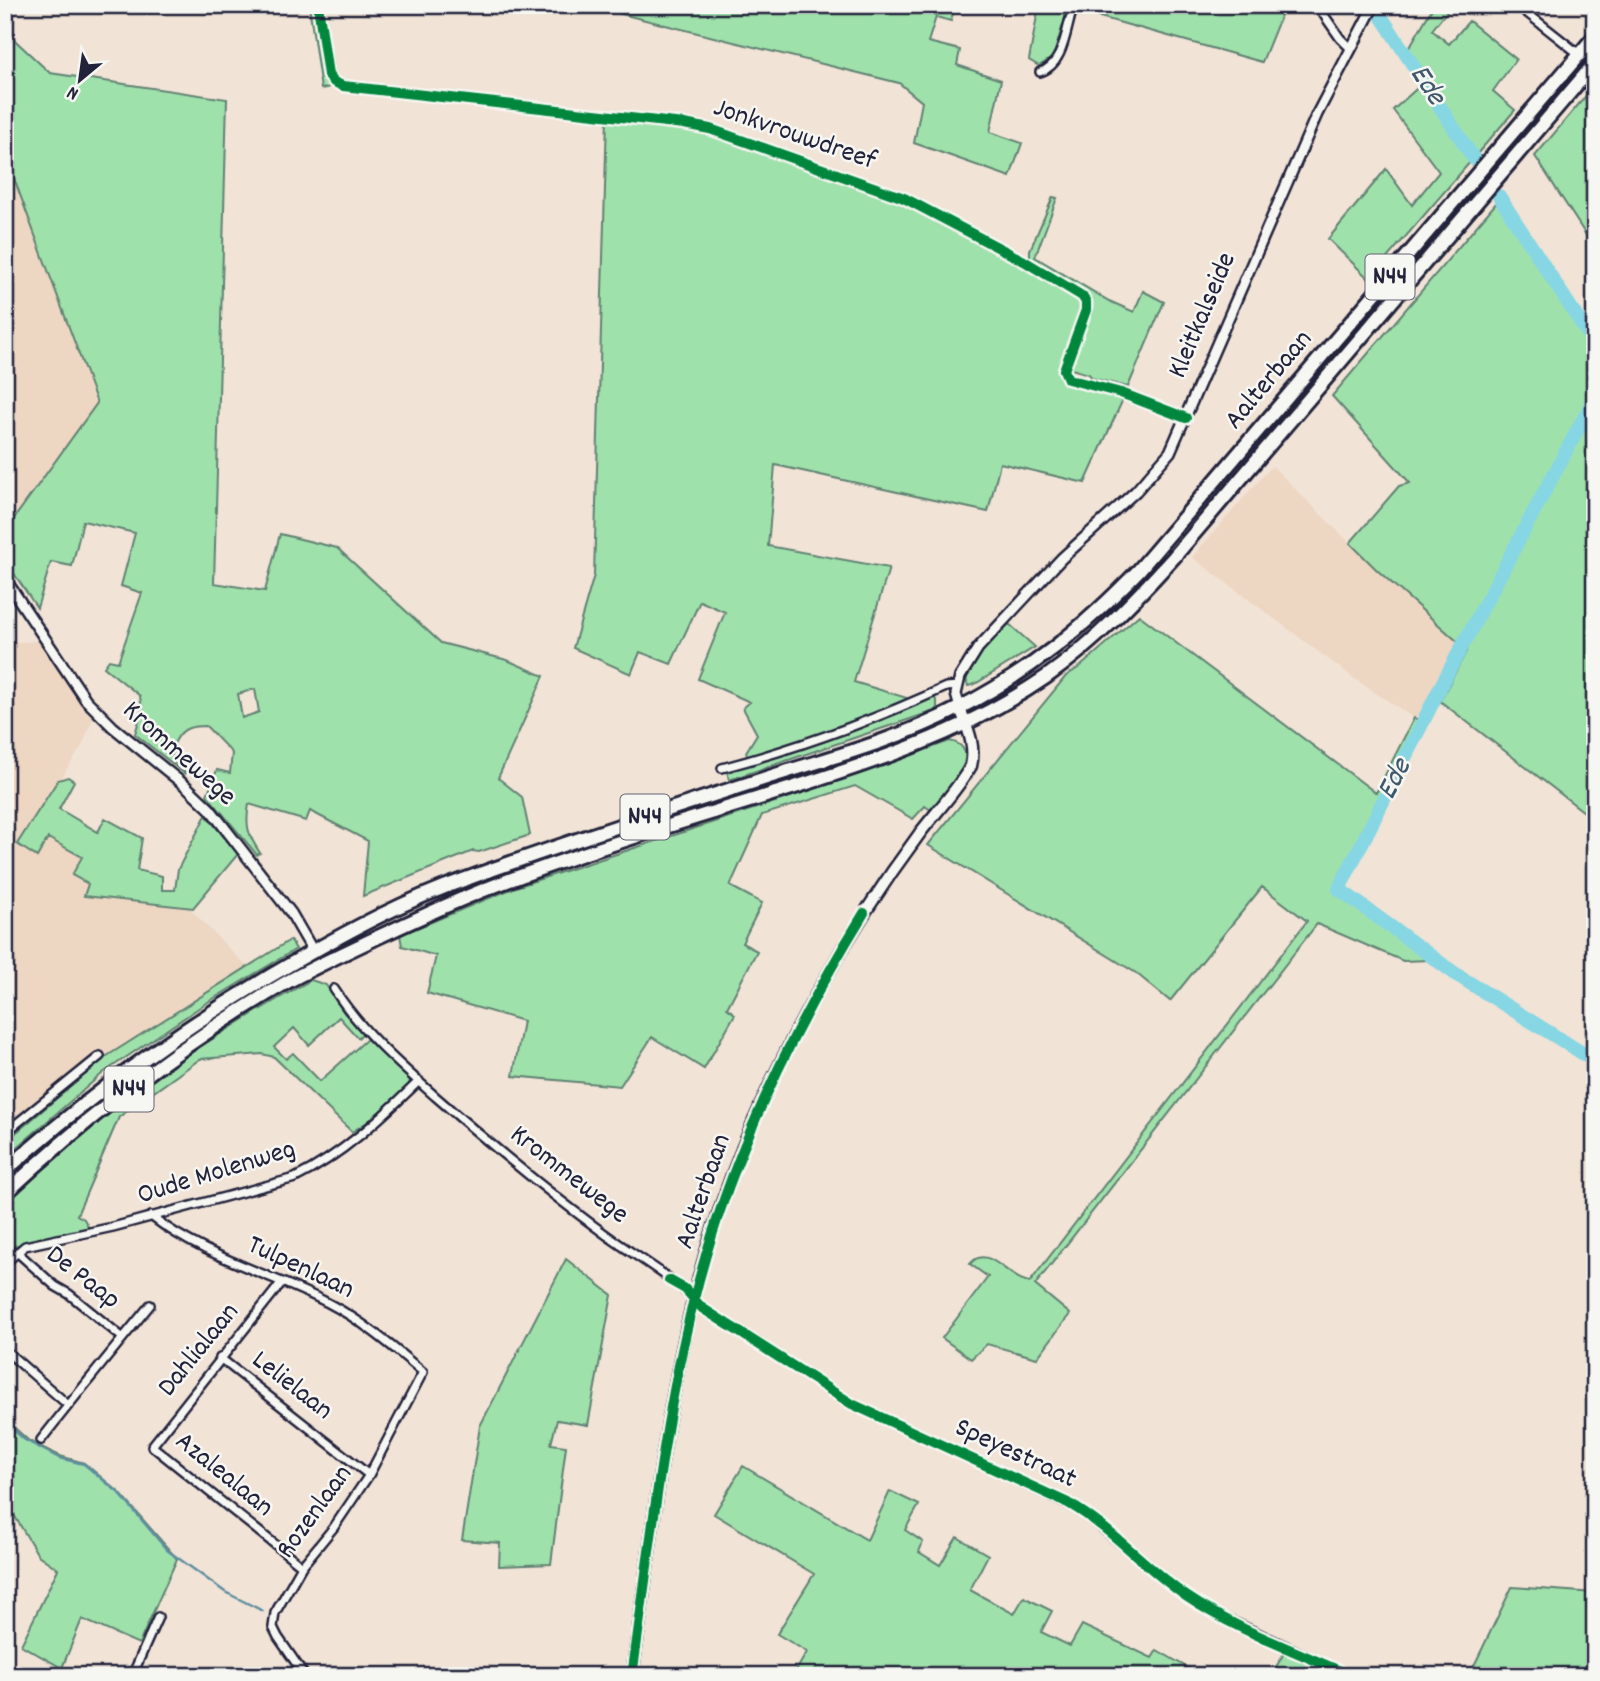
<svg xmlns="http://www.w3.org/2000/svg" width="1600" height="1681" font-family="Dekko,sans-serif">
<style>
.built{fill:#edd6c2}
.green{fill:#9fe1ab;stroke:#608273;stroke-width:2;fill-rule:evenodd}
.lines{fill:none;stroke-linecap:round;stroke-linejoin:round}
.stream{stroke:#5f8ea0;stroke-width:2.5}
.river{stroke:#87d6e4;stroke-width:14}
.minor-casing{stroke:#22223b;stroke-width:12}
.tertiary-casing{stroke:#22223b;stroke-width:14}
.secondary-casing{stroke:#22223b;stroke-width:15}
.trunk-casing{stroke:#22223b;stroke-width:18}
.minor{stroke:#f6f6f2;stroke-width:7}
.tertiary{stroke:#f6f6f2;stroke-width:9}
.secondary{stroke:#f6f6f2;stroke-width:10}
.trunk{stroke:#f6f6f2;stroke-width:12}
.cycleway-casing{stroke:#f6f6f2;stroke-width:15}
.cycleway{stroke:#00873e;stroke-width:10}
.labels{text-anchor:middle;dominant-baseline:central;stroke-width:5;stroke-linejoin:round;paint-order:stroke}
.shield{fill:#f6f6f2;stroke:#626272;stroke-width:2}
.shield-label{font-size:26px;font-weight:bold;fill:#22223b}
.street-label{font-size:28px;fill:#22223b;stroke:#f6f6f2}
.water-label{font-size:30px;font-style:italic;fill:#40586e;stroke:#f6f6f2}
</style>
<rect width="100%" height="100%" fill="#f1e3d6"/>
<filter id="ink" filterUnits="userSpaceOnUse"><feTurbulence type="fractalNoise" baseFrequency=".0143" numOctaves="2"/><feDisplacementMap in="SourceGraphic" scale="14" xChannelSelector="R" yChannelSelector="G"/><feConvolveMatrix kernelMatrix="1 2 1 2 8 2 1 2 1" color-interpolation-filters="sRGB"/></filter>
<g filter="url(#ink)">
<path class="built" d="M 5,154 L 97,403 L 5,531 Z
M 1272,466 L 1377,570 L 1467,650 L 1428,724 L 1414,718 L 1355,679 L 1192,557 Z
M 39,641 L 67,682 L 94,716 L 82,746 L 18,844 L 48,838 L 83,857 L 89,884 L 85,896 L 188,907 L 247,967 L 107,1056 L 5,1141 L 5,643 Z"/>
<path class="green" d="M 309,5 L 314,5 L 325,77 L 330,87 L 321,89 Z
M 585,5 L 955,5 L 951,21 L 936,17 L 928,42 L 960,50 L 957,65 L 1001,80 L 990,132 L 1022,143 L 1010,177 L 914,143 L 922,102 L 899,83 Z
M 1039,5 L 1069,5 L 1053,57 L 1039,66 L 1029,60 Z
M 1083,5 L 1285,5 L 1262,62 L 1100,17 Z
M 1434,5 L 1439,5 L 1447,11 L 1432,30 L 1449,44 L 1469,21 L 1516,59 L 1493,91 L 1515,110 L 1369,279 L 1328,239 L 1386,169 L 1412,205 L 1439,172 L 1393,110 L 1424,82 L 1406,53 Z
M 5,31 L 50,73 L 227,99 L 214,583 L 265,591 L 280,534 L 337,548 L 441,643 L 507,660 L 544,676 L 498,778 L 522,797 L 530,835 L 479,852 L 473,851 L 363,896 L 368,841 L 310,811 L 306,821 L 249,804 C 245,826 248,835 260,853 L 257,855 L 207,795 L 217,770 L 230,773 L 232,753 L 206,726 C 201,726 195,726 189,728 C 179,731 167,750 174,761 C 176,765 183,769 186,772 L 185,774 L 135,734 L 142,710 L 140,696 L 104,667 L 109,660 L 118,662 L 142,593 L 121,586 L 135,533 L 83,521 L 72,566 L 51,562 L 37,608 L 5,560 L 5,531 L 97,403 L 5,154 ZM 255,689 L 259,712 L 242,718 L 238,694 Z
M 1595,85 L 1595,131 L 1591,139 L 1595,142 L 1595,249 L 1535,156 Z
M 607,117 L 708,131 L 903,201 L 1023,263 L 1072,292 L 1081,302 L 1083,309 L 1061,364 C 1058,374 1060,377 1068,383 L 1124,397 L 1085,483 L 1000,463 L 988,512 L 775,465 L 768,546 L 889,568 L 854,682 L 907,698 L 911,706 L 933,697 L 937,701 L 937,710 L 729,780 L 727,771 L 749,762 L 746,752 L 757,734 L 743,708 L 750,702 L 698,679 L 725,612 L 700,601 L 671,664 L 640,652 L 631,674 L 573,648 L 594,575 Z
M 1503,195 L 1595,339 L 1595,803 L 1588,815 L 1440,701 L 1467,650 L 1377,570 L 1350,543 L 1399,486 L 1410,483 L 1332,396 Z
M 1053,197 L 1057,198 L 1035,257 L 1109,301 L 1134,312 L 1143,291 L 1164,302 L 1128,387 L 1092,378 L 1089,374 L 1068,368 L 1091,302 C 1079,279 1046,277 1030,257 L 1030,250 Z
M 1139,615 L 1376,793 L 1414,718 L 1428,724 L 1343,889 L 1402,928 L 1397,935 L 1432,958 L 1430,960 L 1403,961 L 1317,924 L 1035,1285 L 1070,1314 L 1037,1358 L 987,1344 L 971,1359 L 942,1338 L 988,1277 L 970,1264 C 988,1242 1008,1280 1030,1282 L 1307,921 L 1262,887 L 1170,1001 L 1136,973 L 928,845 L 1066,676 L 1081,666 Z
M 1009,624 L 1035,647 L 975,684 L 968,686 C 959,667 996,636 1009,624 Z
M 950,741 C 988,749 944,796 932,811 L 925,806 L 913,819 L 855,786 L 762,815 L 730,886 L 762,903 L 742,943 L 757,951 L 727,1008 L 735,1014 L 704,1069 L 652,1037 L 620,1086 L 513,1076 L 523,1021 L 427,993 L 436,956 L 402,946 L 400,935 L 516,887 L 790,797 Z
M 68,777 L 74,781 L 59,809 L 98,832 L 105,818 L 142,838 L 137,870 L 162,876 L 162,890 L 175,890 L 178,869 L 206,815 L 238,854 L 193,908 L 84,896 L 88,884 L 72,875 L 82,857 L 48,838 L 37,857 L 17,844 L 58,780 Z
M 290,940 L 296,949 L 203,1005 L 103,1073 L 5,1158 L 5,1142 L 107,1056 Z
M 311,980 L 326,985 L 344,1013 L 363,1033 L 358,1038 L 339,1017 L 309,1045 L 294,1028 L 274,1047 L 286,1059 L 293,1053 L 320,1081 L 367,1039 L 410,1079 L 409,1086 L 370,1120 L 352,1132 L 274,1057 L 262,1054 L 200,1059 L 119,1117 L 77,1215 L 84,1219 L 90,1230 L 14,1246 L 5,1257 L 5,1204 C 37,1175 68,1145 101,1118 C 166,1066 238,1021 311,980 Z
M 566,1259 L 612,1295 L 588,1425 L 557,1420 L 551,1444 L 566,1446 L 551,1564 L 499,1566 L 500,1543 L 462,1540 L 480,1426 Z
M 5,1419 L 29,1441 L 60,1456 L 84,1463 L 120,1493 L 177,1559 L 139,1644 L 82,1619 L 62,1668 L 21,1645 L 58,1569 L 38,1555 L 14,1515 L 5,1509 Z
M 743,1466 L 867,1540 L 890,1491 L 919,1505 L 905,1530 L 923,1542 L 919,1552 L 940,1565 L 957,1537 L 988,1555 L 970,1590 L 1014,1614 L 1024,1597 L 1052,1611 L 1041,1632 L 1070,1646 L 1082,1625 L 1152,1658 L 1157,1650 L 1202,1676 L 793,1676 L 807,1652 L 777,1634 L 814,1574 L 714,1514 Z
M 1512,1587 L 1595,1593 L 1595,1676 L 1480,1676 L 1471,1672 Z
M 1285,1651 L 1338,1676 L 1271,1676 Z"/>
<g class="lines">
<path class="stream" d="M 5,1422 L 25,1440 L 59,1458 L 84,1464 L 119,1493 L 167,1550 L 225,1592 L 263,1611
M 237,1668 L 243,1676"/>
<path class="river" d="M 1379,13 L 1474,159
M 1499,196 L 1595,345
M 1595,397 L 1442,684 L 1339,889 L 1457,975 L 1595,1061"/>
<g class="minor-casing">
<path id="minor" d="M 318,5 L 328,75 L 334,82 L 343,86 L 684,124 L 710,129 L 904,198 L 1024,261 L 1082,296 L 1086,302 L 1086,310 L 1064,370 L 1068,379 L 1121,393 L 1186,418
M 1317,5 L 1340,38 L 1350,48
M 1517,5 L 1579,54
M 1040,72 C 1065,65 1066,26 1074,5
M 722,768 C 798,748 874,720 946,687 L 958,686
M 334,989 C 361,1031 399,1064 436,1097 C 490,1144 544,1189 601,1231 C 634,1256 675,1277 702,1308 L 852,1404 L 1080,1510 L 1173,1587 L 1210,1611 L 1351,1676
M 5,1133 L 100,1056
M 151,1216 C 203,1257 270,1273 328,1303 C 363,1321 393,1347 423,1372 L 369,1475 L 334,1527 L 302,1566 L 275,1613 L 273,1627 L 278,1637 L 305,1676
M 17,1252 L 55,1286 L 69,1294 L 123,1338
M 5,1263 L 25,1246 L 113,1227 L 295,1178 C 342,1155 381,1118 419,1081
M 282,1282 L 152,1446 L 302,1566
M 5,1350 L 67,1404
M 220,1358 L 369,1475
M 41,1440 C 77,1394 113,1350 150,1305
M 132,1676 L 158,1617"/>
</g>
<g class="tertiary-casing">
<path id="tertiary" d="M 5,579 L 86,700 L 113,727 L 187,787 L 210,809 L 291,913 L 313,951
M 960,708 L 956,694 L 960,677 L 978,648 L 1062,558 L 1136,491 L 1170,452 L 1317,114 L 1374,5"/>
</g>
<g class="secondary-casing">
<path id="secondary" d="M 632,1676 C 650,1550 663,1424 693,1301 C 719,1193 764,1089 817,993 C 848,937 882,884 920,833 C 937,811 957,790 971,766 C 976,745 967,727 960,708"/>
</g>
<g class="trunk-casing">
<path id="trunk" d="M 5,1171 C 95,1090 191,1021 296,961 C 350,930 406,900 466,879 C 564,843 663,811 763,779 C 829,758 898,740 959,708 C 1030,672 1084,627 1139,570 L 1595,36
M 5,1194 C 90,1114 186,1041 287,982 C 316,966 347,952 378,937 C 423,916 468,895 515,878 C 601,846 691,819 779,792 C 872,763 965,733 1046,677 C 1094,643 1135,600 1174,557 L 1595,63"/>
</g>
<use href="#minor" class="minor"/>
<use href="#tertiary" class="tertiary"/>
<use href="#secondary" class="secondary"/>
<use href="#trunk" class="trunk"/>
<g class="cycleway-casing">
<path id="cycleway" d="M 318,5 L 328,75 L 334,82 L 343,86 L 684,124 L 710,129 L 904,198 L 1024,261 L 1082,296 L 1086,302 L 1086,310 L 1064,370 L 1068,379 L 1121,393 L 1186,418
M 669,1280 L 685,1289 L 702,1308 L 852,1404 L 1068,1503 C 1112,1528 1145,1568 1186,1596 C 1236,1630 1296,1651 1351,1676
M 632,1676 C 650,1550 663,1422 694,1299 C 728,1162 790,1033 864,913"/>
</g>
<use href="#cycleway" class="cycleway"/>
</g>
</g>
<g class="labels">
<g class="shield">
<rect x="1365.5" y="254.5" width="49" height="45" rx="5"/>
<rect x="620.5" y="794.5" width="49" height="45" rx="5"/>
<rect x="104.5" y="1066.5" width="49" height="45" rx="5"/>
</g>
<g class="shield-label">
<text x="1390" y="277">N44</text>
<text x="645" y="817">N44</text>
<text x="129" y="1089">N44</text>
</g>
<g class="street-label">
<text transform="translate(794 136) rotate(19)">Jonkvrouwdreef</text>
<text transform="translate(1204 316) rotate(-67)">Kleitkalseide</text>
<text transform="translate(1270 381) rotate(-50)">Aalterbaan</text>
<text transform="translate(178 755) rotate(42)">Krommewege</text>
<text transform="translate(217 1174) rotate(-17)">Oude Molenweg</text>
<text transform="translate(568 1176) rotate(38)">Krommewege</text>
<text transform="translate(705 1192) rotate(-71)">Aalterbaan</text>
<text transform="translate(300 1269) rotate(25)">Tulpenlaan</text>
<text transform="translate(82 1279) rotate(38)">De Paap</text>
<text transform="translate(200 1351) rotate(-51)">Dahlialaan</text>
<text transform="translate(291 1387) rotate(38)">Lelielaan</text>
<text transform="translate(1015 1455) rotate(25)">Speyestraat</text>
<text transform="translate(223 1476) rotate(39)">Azalealaan</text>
<text transform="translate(316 1513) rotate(-54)">Rozenlaan</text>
</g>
<g class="water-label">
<text transform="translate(1426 86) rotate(57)">Ede</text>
<text transform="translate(1396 780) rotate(-63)">Ede</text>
</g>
</g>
<rect width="1600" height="1681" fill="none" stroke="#f6f6f2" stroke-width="28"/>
<rect x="14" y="14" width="1572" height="1653" fill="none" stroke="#22223b" stroke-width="2.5" filter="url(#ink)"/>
<g transform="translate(80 80) rotate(209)" stroke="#f6f6f2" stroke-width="5" paint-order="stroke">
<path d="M0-5L12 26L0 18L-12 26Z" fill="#22223b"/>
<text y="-10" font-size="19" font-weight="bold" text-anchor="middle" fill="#22223b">N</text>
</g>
</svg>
